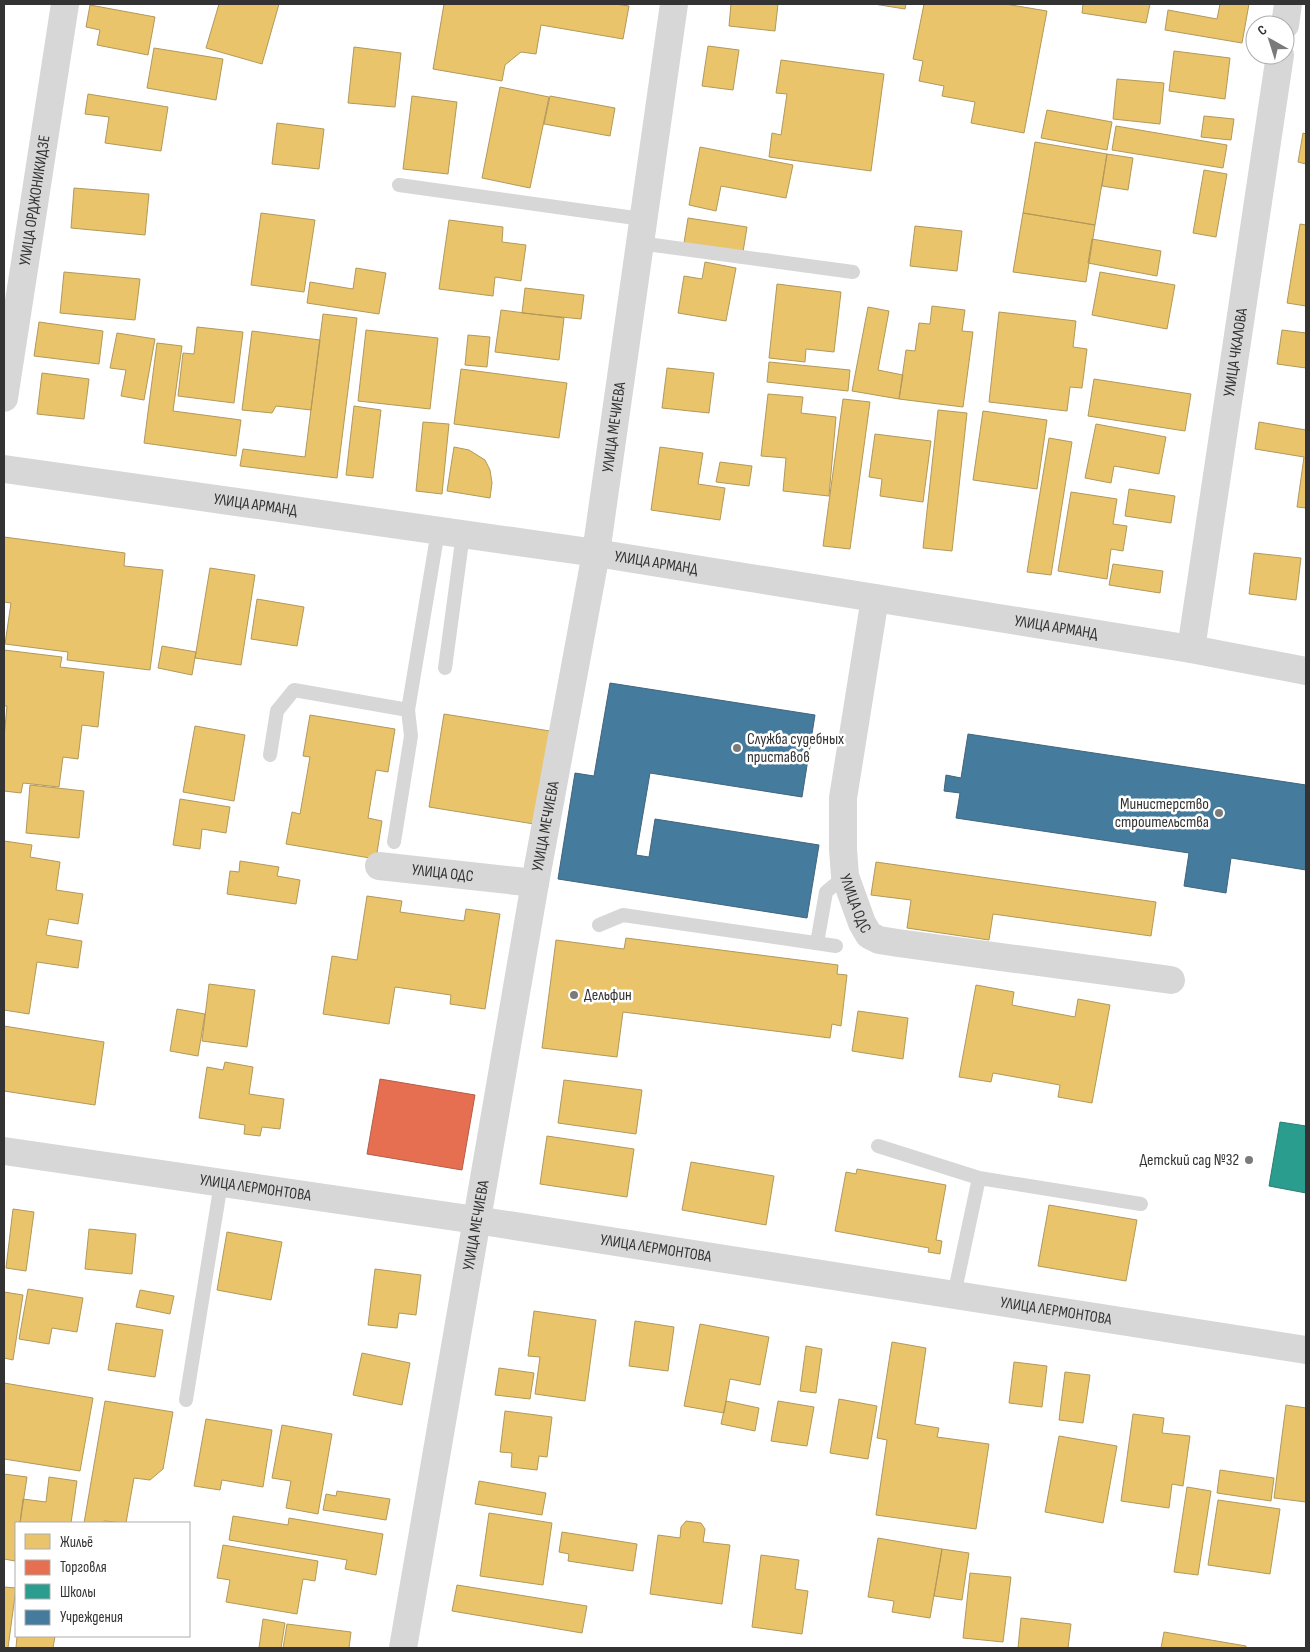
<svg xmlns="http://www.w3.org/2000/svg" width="1310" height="1652" font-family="'Sofia Sans Condensed',sans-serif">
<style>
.homes{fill:#e9c46a;stroke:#b2985a}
.shops{fill:#e76f51;stroke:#b15d48}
.schools{fill:#2a9d8f;stroke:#2d7d73}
.public{fill:#457b9d;stroke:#40657d}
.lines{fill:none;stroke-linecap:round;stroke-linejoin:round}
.service{stroke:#d7d7d7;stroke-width:14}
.minor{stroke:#d7d7d7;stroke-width:28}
.poi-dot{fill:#7a7a7a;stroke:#fff;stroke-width:2}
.labels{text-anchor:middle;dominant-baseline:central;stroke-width:5;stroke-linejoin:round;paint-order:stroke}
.street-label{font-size:16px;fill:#333;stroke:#fff}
.poi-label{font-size:16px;fill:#333;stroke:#fff;text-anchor:start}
</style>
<rect width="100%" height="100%" fill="#fff"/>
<path class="homes" d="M 219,4 L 279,4 L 262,64 L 206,48 Z
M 444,4 L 615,4 L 629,6 L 623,39 L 541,25 L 536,54 L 521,52 L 505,65 L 502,81 L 433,69 Z
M 731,4 L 778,4 L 775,31 L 729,26 Z
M 874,4 L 906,4 L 905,9 Z
M 924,4 L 1005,4 L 1047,11 L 1024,133 L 971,123 L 975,102 L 942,96 L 944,86 L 919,81 L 923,61 L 913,59 Z
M 1083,4 L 1150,4 L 1146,23 L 1082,13 Z
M 1220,4 L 1249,4 L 1242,43 L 1165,30 L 1168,10 L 1217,19 Z
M 90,5 L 155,17 L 148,55 L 97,45 L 100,30 L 86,27 Z
M 708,46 L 739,50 L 733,90 L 702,86 Z
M 354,47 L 401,53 L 395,107 L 348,103 Z
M 154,48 L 223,59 L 216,100 L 147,88 Z
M 1174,51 L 1230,58 L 1225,99 L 1169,91 Z
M 781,60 L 884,74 L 871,171 L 769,157 L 772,133 L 781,135 L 787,94 L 776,93 Z
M 1117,79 L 1164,83 L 1160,124 L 1113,119 Z
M 500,87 L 549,97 L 530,188 L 482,178 Z
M 88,94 L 168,107 L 161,151 L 105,143 L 109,117 L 85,114 Z
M 412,96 L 457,102 L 448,174 L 403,169 Z
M 550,96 L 615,108 L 610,136 L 544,124 Z
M 1047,110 L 1112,122 L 1107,150 L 1041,138 Z
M 1204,116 L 1234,119 L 1231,140 L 1201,137 Z
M 277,123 L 324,129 L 319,169 L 272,164 Z
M 1116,126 L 1227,145 L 1223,168 L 1112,150 Z
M 1303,133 L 1306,134 L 1306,164 L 1298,162 Z
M 1035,142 L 1107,154 L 1095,225 L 1023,213 Z
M 700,147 L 793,165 L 786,198 L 721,186 L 716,211 L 689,205 Z
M 1107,154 L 1133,158 L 1128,190 L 1102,186 Z
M 1204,170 L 1227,174 L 1216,237 L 1193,233 Z
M 74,188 L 149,194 L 145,235 L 71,228 Z
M 261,213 L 315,220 L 304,292 L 251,285 Z
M 1023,213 L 1095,225 L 1086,282 L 1013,272 Z
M 688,218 L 747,227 L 743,252 L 684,243 Z
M 449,220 L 503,227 L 502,242 L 526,245 L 521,281 L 495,277 L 493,296 L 439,289 Z
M 1300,224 L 1306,225 L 1306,306 L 1287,303 Z
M 915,226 L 962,231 L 957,271 L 910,266 Z
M 1092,239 L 1161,251 L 1157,276 L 1088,263 Z
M 705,262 L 736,268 L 726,321 L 678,313 L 684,276 L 702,279 Z
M 356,268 L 386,273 L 379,314 L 307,303 L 310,282 L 353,289 Z
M 64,272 L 140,279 L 135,320 L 60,313 Z
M 1100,272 L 1175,285 L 1167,329 L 1092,315 Z
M 777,284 L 841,292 L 834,352 L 806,349 L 805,362 L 769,358 Z
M 525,288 L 584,295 L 581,319 L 522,313 Z
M 932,306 L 965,310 L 962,331 L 973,332 L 963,407 L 899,399 L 906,350 L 915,351 L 919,323 L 930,324 Z
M 868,307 L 889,311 L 878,370 L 903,375 L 899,399 L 852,391 Z
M 501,310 L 564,318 L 559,360 L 495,352 Z
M 999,312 L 1076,321 L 1073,347 L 1087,349 L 1082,388 L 1070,387 L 1067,411 L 989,402 Z
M 323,314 L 357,318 L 337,478 L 240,466 L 243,449 L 305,457 Z
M 39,322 L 103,331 L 99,364 L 34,356 Z
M 197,327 L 243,332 L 234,403 L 178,396 L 183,353 L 194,354 Z
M 366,330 L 438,338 L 430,409 L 358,401 Z
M 1282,330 L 1306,333 L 1306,368 L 1277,364 Z
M 252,331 L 320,340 L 311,410 L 276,406 L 272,413 L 242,410 Z
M 117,333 L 155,339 L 144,400 L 121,396 L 126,370 L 110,368 Z
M 468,335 L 490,337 L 487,367 L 465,365 Z
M 157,343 L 182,346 L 173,411 L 241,420 L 236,456 L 144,443 Z
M 769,362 L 850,370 L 848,391 L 767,382 Z
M 667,368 L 714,373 L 709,413 L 662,408 Z
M 461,369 L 567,383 L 559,438 L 454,424 Z
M 42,373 L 89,379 L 84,419 L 37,414 Z
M 1094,379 L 1191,394 L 1185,431 L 1088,416 Z
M 768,394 L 803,397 L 801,413 L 836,417 L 829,496 L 783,491 L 786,458 L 761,456 Z
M 843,399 L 870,402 L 850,549 L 823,546 Z
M 354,406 L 381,410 L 373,478 L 346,475 Z
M 938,410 L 967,413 L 952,551 L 923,548 Z
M 983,411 L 1047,420 L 1037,489 L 973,480 Z
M 423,422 L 449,424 L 442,494 L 416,491 Z
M 1259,422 L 1306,430 L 1306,508 L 1297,507 L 1304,457 L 1255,449 Z
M 1096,424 L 1166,437 L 1159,474 L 1114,466 L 1111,483 L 1085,478 Z
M 875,434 L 931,441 L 923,502 L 880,496 L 882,479 L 869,477 Z
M 1049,438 L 1072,442 L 1051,575 L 1027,572 Z
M 454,447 L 469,450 L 485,460 L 490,470 L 492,483 L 490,498 L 447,491 Z
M 660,447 L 703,453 L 698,484 L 725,488 L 720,520 L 651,510 Z
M 720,462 L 752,466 L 749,486 L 716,482 Z
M 1129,489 L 1175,496 L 1171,523 L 1125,516 Z
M 1071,492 L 1117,499 L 1113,524 L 1127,526 L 1123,551 L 1111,549 L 1107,579 L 1058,571 Z
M 4,537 L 125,553 L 124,566 L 163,570 L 150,670 L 67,660 L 68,652 L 5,644 L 11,603 L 4,602 Z
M 1254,553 L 1301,558 L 1296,600 L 1249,594 Z
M 1113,564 L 1163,571 L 1160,593 L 1109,585 Z
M 210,568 L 255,575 L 241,665 L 195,658 Z
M 257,599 L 304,607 L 297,646 L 251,639 Z
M 162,646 L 196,652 L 192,675 L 158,668 Z
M 4,650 L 62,657 L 60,667 L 104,672 L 98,727 L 82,725 L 78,759 L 63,757 L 59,787 L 23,783 L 21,793 L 4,791 L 4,738 L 7,706 L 4,706 Z
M 444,714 L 550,731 L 534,824 L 429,807 Z
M 310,715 L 395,729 L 388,772 L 376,770 L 368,818 L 382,821 L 376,859 L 286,844 L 292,812 L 300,814 L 310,757 L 303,756 Z
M 195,726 L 245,735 L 234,801 L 183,792 Z
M 30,785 L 84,791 L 79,838 L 26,833 Z
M 180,799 L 230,807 L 226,833 L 202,829 L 200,849 L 173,845 Z
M 4,841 L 32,845 L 30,857 L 60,862 L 56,890 L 83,894 L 78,924 L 49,919 L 46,935 L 82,941 L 78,968 L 37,962 L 29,1014 L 4,1010 Z
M 240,861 L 279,867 L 277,876 L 300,880 L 296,904 L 227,894 L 230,871 L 239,872 Z
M 876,862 L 1156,902 L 1151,936 L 993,914 L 989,940 L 907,928 L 911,900 L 871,895 Z
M 367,896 L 402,901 L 400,912 L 464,921 L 466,909 L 500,914 L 485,1009 L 450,1004 L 451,995 L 395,987 L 389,1024 L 323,1014 L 332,956 L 357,960 Z
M 626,938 L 838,965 L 837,974 L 847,975 L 841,1026 L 832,1024 L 830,1038 L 623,1012 L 617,1057 L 542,1048 L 556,940 L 624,949 Z
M 209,984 L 255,990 L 247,1047 L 202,1041 Z
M 976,985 L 1014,992 L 1012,1005 L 1075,1017 L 1078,999 L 1110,1005 L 1092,1103 L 1058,1097 L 1060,1085 L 993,1073 L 991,1082 L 959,1077 Z
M 177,1009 L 205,1014 L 198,1056 L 170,1051 Z
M 858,1011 L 908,1018 L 903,1059 L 852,1051 Z
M 4,1026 L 104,1042 L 95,1105 L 4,1091 Z
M 225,1062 L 253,1067 L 249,1094 L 284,1099 L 280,1129 L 262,1127 L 260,1136 L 244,1134 L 245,1125 L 199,1118 L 207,1067 L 223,1070 Z
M 564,1080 L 642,1090 L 636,1134 L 558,1123 Z
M 547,1136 L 634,1149 L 627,1197 L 540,1184 Z
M 691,1162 L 774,1176 L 766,1225 L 682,1210 Z
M 857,1169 L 946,1185 L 936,1240 L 942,1241 L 940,1254 L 928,1252 L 929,1248 L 835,1231 L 846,1172 L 856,1174 Z
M 1049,1205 L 1137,1220 L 1126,1281 L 1038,1266 Z
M 13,1209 L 34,1212 L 26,1271 L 6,1268 Z
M 89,1229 L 136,1234 L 132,1274 L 85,1269 Z
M 227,1232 L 282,1242 L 271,1300 L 217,1290 Z
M 375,1269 L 421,1275 L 416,1315 L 399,1313 L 397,1328 L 368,1325 Z
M 28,1289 L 83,1298 L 77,1332 L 52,1328 L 49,1344 L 19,1339 Z
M 140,1290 L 174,1296 L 170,1314 L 136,1307 Z
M 4,1292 L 23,1295 L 13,1360 L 4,1358 Z
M 534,1311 L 596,1320 L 585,1401 L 535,1394 L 540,1357 L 528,1356 Z
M 635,1321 L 674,1327 L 668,1371 L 629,1366 Z
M 116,1323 L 163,1330 L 155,1377 L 108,1370 Z
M 700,1324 L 769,1337 L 760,1385 L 730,1379 L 724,1413 L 684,1406 Z
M 892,1342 L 926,1348 L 915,1424 L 939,1428 L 937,1437 L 989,1444 L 976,1529 L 876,1515 L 887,1440 L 877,1438 Z
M 806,1346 L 822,1349 L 816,1393 L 800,1391 Z
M 362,1353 L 410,1363 L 402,1405 L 353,1395 Z
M 1014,1362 L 1047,1366 L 1042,1407 L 1009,1403 Z
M 499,1368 L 534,1373 L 530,1399 L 495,1395 Z
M 1065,1372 L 1090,1375 L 1083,1423 L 1059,1420 Z
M 4,1383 L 93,1398 L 80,1471 L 4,1459 Z
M 839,1399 L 877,1406 L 868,1459 L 830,1453 Z
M 105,1401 L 173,1412 L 163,1469 L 150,1480 L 134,1478 L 126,1523 L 104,1521 L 103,1523 L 84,1523 Z
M 726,1401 L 759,1408 L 755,1431 L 721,1424 Z
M 778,1401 L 814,1407 L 807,1446 L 771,1441 Z
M 1286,1405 L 1306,1408 L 1306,1502 L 1274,1498 Z
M 505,1411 L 552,1417 L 547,1457 L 539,1456 L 537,1470 L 511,1467 L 512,1453 L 500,1452 Z
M 1133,1414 L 1164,1418 L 1162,1433 L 1190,1436 L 1183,1486 L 1172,1484 L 1169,1508 L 1121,1501 Z
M 206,1419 L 272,1430 L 263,1487 L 222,1480 L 220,1490 L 194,1486 Z
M 282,1425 L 332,1434 L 318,1514 L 286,1508 L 291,1481 L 272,1478 Z
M 1059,1436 L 1117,1446 L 1103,1523 L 1045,1512 Z
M 1220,1470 L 1274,1478 L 1271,1501 L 1217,1493 Z
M 4,1474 L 27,1477 L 20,1523 L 16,1523 L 15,1561 L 4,1559 Z
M 49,1477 L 77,1481 L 71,1523 L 20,1523 L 23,1499 L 46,1502 Z
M 479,1481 L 546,1493 L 542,1515 L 475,1504 Z
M 1187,1487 L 1211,1491 L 1198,1575 L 1174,1572 Z
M 337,1491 L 390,1499 L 386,1520 L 323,1510 L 326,1494 L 336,1496 Z
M 1218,1500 L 1280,1509 L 1270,1574 L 1208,1565 Z
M 489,1513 L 552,1523 L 543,1585 L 480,1576 Z
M 233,1516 L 288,1525 L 289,1518 L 383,1534 L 376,1575 L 345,1569 L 347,1560 L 229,1540 Z
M 686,1521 L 701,1523 L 705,1529 L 703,1542 L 730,1545 L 722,1604 L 650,1594 L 658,1535 L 680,1538 L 681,1527 Z
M 562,1532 L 637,1544 L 633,1571 L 568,1561 L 569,1554 L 559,1552 Z
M 878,1538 L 942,1549 L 930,1618 L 892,1612 L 894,1601 L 868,1597 Z
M 223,1545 L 318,1561 L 315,1581 L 303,1579 L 297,1614 L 226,1602 L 230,1580 L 217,1578 Z
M 942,1549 L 969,1553 L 962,1600 L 934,1596 Z
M 761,1555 L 799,1560 L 795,1589 L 808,1591 L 802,1634 L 752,1627 Z
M 970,1573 L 1011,1577 L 1003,1642 L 963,1638 Z
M 457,1585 L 587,1606 L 582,1633 L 452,1611 Z
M 4,1587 L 16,1588 L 8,1648 L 4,1648 Z
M 1021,1618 L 1071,1624 L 1068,1648 L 1018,1648 Z
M 263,1619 L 285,1623 L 281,1648 L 259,1648 Z
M 287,1624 L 351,1632 L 349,1648 L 283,1648 Z
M 1164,1632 L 1246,1646 L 1246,1648 L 1161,1648 Z
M 17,1636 L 55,1636 L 53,1648 L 16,1648 Z"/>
<path class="shops" d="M 380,1079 L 475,1095 L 462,1170 L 367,1154 Z"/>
<path class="schools" d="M 1280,1122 L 1306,1126 L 1306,1193 L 1269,1186 Z"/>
<path class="public" d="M 610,683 L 815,715 L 802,797 L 650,773 L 636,855 L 649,857 L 655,819 L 819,845 L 807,918 L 558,879 L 575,773 L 594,776 Z
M 968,734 L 1306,785 L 1306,870 L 1231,858 L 1226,893 L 1184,886 L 1189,853 L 956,818 L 960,793 L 944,791 L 946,775 L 961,778 Z"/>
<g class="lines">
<path class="service" d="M 399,185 L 642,219
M 639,243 L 853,272
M 445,668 L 463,534
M 270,755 L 277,711 L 294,690 L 408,710
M 394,842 L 411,736 L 408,710 L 438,531
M 599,925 L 623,915 L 836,946
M 817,943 L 826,892 L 845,876
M 878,1146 L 979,1178 L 954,1295
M 979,1178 L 1141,1204
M 186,1400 L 221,1183"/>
<g class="minor">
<path d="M 1285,25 L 1288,4"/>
<path id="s1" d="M 4,398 L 65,4"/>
<path id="s2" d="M 4,469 L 596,553 L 1191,649 L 1306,671"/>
<path id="s3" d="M 875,598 L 843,798 L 843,849 L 845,876 L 862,923 L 869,935 L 879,940 L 898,943 L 1171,980"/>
<path id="s4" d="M 1191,649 L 1280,55"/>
<path id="s5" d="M 379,866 L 535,883"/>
<path id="s6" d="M 4,1151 L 476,1220 L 1306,1350"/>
<path id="s7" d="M 403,1648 L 535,883 L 596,553 L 674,4"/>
</g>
</g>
<g class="poi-dot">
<circle cx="737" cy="748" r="5"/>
<circle cx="1219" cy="813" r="5"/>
<circle cx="574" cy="995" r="5"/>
<circle cx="1249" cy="1160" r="5"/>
</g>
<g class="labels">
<g class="street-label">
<text stroke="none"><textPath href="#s1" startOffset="200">УЛИЦА ОРДЖОНИКИДЗЕ</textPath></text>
<text stroke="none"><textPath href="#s4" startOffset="300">УЛИЦА ЧКАЛОВА</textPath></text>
<text stroke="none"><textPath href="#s7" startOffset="1239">УЛИЦА МЕЧИЕВА</textPath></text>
<text stroke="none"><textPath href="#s2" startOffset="254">УЛИЦА АРМАНД</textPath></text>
<text stroke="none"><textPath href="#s2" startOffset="659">УЛИЦА АРМАНД</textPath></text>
<text stroke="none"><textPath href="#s2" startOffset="1064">УЛИЦА АРМАНД</textPath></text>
<text stroke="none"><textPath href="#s7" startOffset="834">УЛИЦА МЕЧИЕВА</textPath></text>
<text stroke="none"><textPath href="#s5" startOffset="64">УЛИЦА ОДС</textPath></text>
<text stroke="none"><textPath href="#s3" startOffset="310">УЛИЦА ОДС</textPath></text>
<text stroke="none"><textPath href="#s6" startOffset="254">УЛИЦА ЛЕРМОНТОВА</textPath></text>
<text stroke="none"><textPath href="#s7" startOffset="429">УЛИЦА МЕЧИЕВА</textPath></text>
<text stroke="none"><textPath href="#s6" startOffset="659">УЛИЦА ЛЕРМОНТОВА</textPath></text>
<text stroke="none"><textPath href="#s6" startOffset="1064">УЛИЦА ЛЕРМОНТОВА</textPath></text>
</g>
<g class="poi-label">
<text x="747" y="739">Служба судебных<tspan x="747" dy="18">приставов</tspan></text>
<text x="1209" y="804" text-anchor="end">Министерство<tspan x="1209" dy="18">строительства</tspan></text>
<text x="584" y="995">Дельфин</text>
<text x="1239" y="1160" text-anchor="end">Детский сад №32</text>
</g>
</g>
<rect width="1310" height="1652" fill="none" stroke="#333333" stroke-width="10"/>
<rect x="15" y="1522" width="175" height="115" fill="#ffffff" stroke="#adadad"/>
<rect x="25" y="1534" width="25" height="15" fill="#e9c46a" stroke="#adadad"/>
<text x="60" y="1547" font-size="15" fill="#333333">Жильё</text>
<rect x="25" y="1560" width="25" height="15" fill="#e76f51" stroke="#adadad"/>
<text x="60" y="1572" font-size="15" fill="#333333">Торговля</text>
<rect x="25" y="1584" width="25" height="15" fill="#2a9d8f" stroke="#adadad"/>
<text x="60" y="1597" font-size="15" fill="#333333">Школы</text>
<rect x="25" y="1610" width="25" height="15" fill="#457b9d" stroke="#adadad"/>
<text x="60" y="1622" font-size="15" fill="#333333">Учреждения</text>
<g transform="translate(1270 40) rotate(321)"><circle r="24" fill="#ffffff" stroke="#adadad"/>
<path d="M0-4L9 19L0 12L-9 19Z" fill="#7a7a7a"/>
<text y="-8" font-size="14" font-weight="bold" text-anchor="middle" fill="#333333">С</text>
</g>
</svg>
